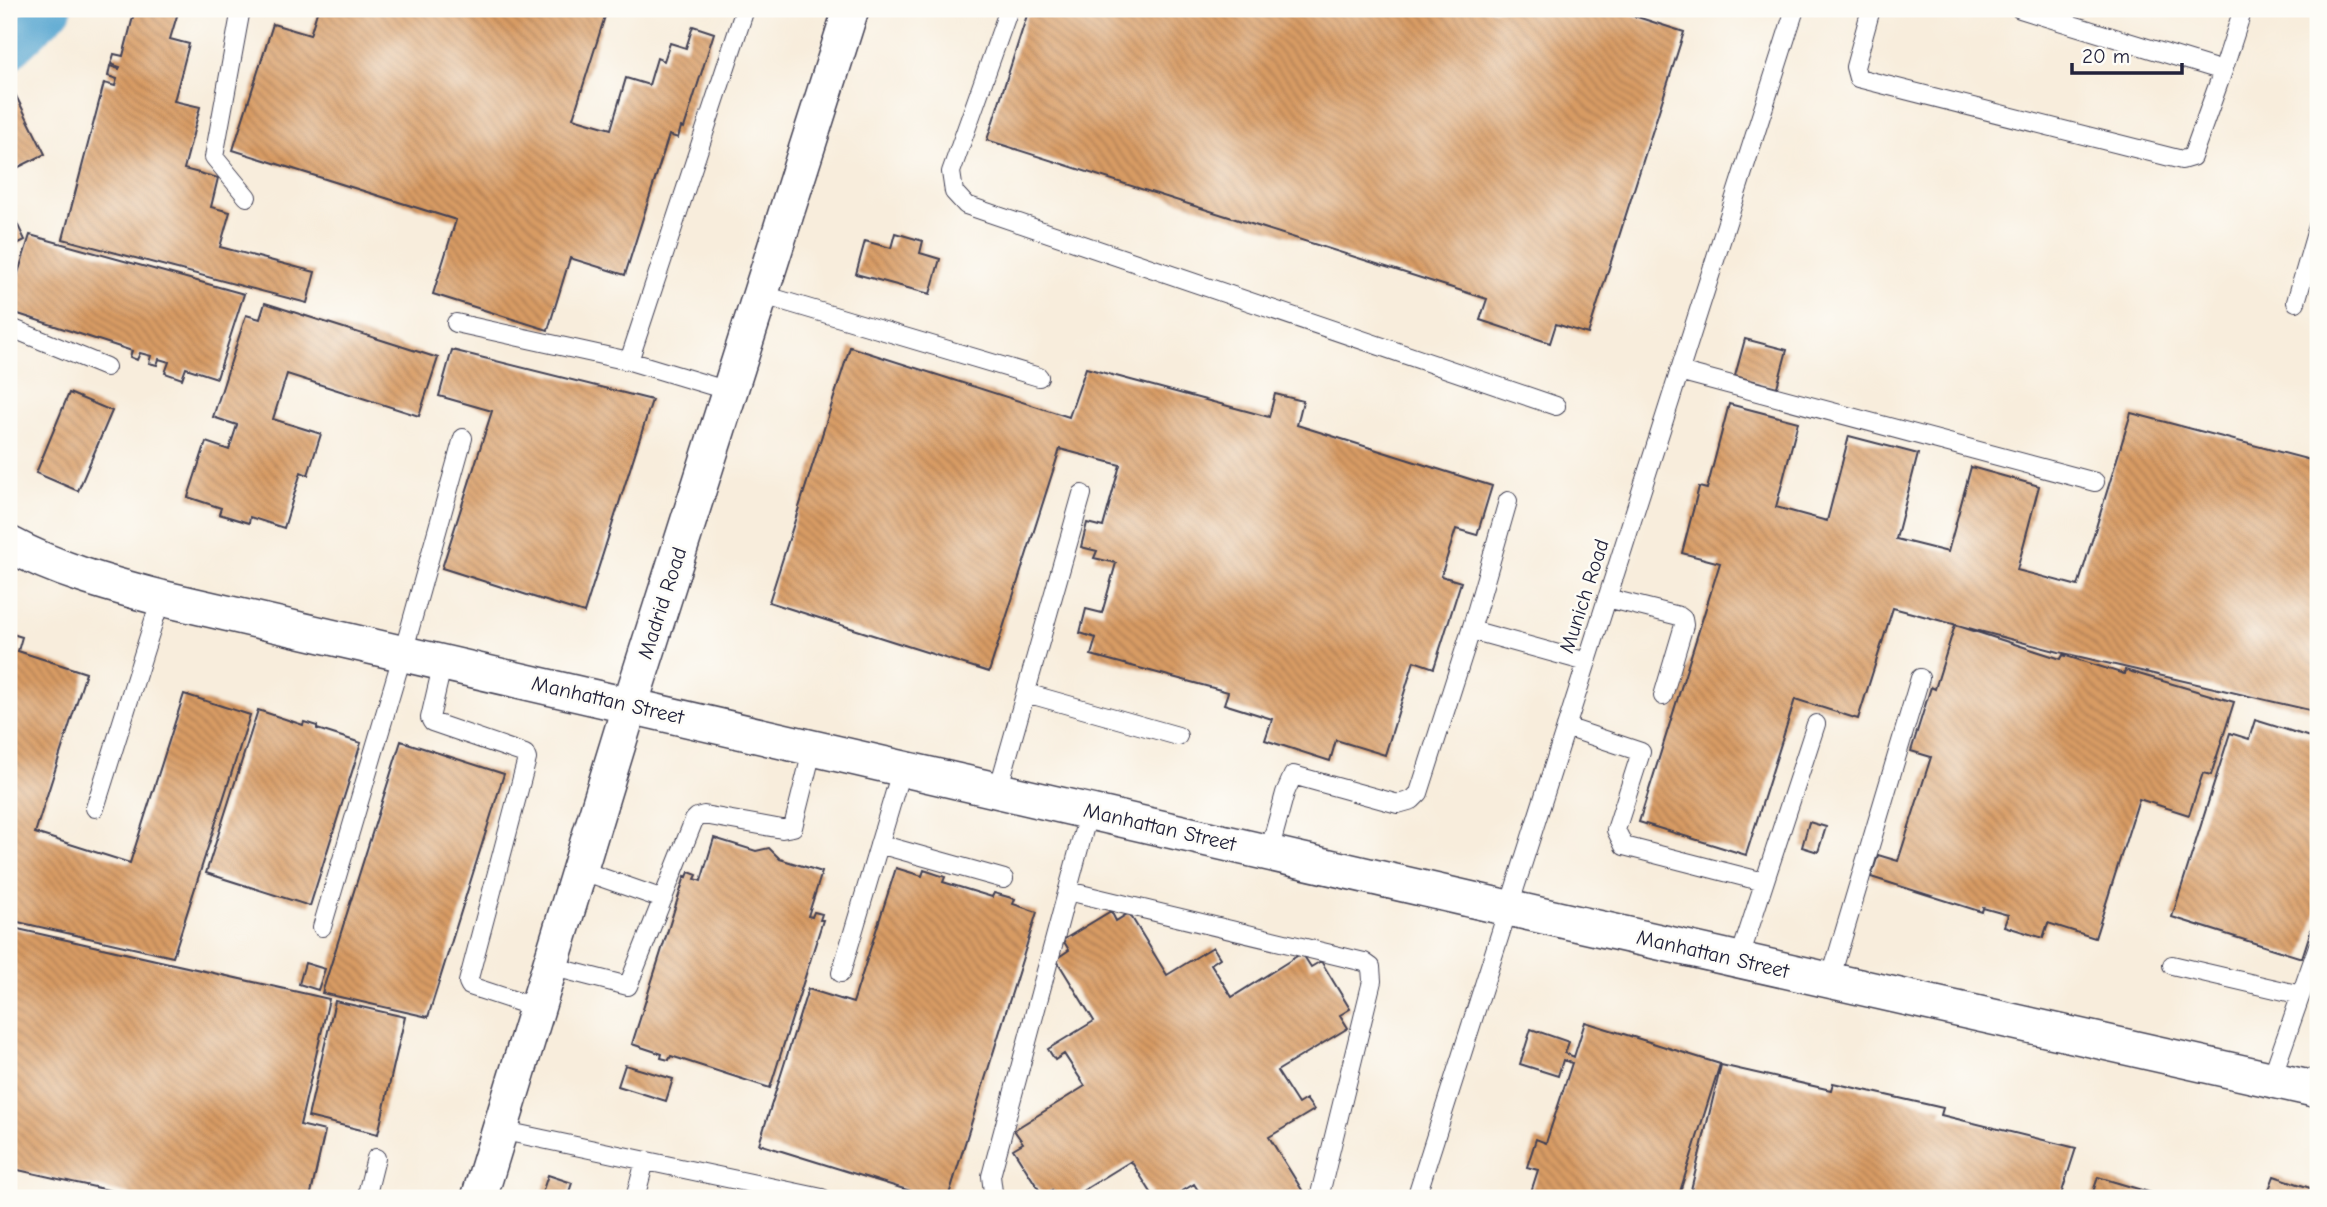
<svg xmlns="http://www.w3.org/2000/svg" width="2327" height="1207" font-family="'Comic Neue',sans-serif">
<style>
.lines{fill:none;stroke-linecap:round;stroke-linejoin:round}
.canal{stroke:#56a6d0;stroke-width:38}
.building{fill:url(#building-back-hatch)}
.service-casing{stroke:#424053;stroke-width:20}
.minor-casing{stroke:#424053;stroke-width:38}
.service{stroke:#fff;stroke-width:18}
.minor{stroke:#fff;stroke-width:35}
.labels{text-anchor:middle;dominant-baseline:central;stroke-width:5;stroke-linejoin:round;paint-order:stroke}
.street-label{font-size:21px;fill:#22223b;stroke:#fdfcf7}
</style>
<defs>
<pattern id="building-back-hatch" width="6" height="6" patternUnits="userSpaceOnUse" patternTransform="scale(1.75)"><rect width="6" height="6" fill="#d89b64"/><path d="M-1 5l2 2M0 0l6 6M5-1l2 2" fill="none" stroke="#af7e54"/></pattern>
</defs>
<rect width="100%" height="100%" fill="#fdfcf7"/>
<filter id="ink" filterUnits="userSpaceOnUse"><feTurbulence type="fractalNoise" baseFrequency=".0143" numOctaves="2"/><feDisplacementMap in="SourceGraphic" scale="14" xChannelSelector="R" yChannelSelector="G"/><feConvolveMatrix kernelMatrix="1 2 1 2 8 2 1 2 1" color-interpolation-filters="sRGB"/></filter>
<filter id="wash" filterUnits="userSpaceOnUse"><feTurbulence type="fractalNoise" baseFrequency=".00686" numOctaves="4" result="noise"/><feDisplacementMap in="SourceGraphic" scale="28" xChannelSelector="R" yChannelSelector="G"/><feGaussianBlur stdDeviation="1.57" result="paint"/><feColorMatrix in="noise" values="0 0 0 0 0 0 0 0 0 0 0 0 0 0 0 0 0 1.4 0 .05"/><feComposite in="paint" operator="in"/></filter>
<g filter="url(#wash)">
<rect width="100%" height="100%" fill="#f8eddc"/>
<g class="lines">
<path class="canal" d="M 9,51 L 53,9"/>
</g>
<g id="blocks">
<path class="building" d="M 135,9 L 179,9 L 170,39 L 189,44 L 174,101 L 200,107 L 184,169 L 218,178 L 211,207 L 230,212 L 220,247 L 315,272 L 307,303 L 63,239 L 104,83 L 115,86 L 117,79 L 108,76 L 110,66 L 119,69 L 120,67 L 111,64 L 114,54 L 123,56 Z
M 318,9 L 593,9 L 606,13 L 573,118 L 611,129 L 626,78 L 649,85 L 657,58 L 664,61 L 670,43 L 686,48 L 693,26 L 714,33 L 684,128 L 681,127 L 678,138 L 669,135 L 625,275 L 570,258 L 548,330 L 433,294 L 456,220 L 233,150 L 273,24 L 310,35 Z
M 1029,9 L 1633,9 L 1631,15 L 1684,32 L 1588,334 L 1556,324 L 1550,343 L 1480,320 L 1487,299 L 987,140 Z
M 15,94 L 45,154 L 9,172 L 9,97 Z
M 9,207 L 25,240 L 9,248 Z
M 895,233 L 923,241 L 920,253 L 940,259 L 930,294 L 856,274 L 865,241 L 891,248 Z
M 30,235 L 244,294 L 217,378 L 186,368 L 182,379 L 165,373 L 169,362 L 159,359 L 157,365 L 149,363 L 151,356 L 140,353 L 137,360 L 130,357 L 132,351 L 9,311 L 9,302 Z
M 265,303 L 438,358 L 419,416 L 287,374 L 273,419 L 321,434 L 308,475 L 301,472 L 284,528 L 250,517 L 249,523 L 219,514 L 221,508 L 188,497 L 206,442 L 229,450 L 237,425 L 213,417 L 246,315 L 260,319 Z
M 1745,339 L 1787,350 L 1777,387 L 1735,376 Z
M 850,347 L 1069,417 L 1086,368 L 1269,417 L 1275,394 L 1303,401 L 1297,425 L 1492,486 L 1477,535 L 1456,529 L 1441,576 L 1461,582 L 1434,668 L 1414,661 L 1385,755 L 1336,740 L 1330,761 L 1265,740 L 1272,719 L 1224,704 L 1228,692 L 1091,655 L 1096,638 L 1080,633 L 1086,609 L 1102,613 L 1116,563 L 1094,558 L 1097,551 L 1081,547 L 1087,523 L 1103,527 L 1120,465 L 1060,449 L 989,672 L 769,602 Z
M 452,350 L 652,400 L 584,613 L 442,568 L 492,411 L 439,396 Z
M 69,393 L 112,411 L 78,491 L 36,473 Z
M 1729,404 L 1798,422 L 1776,507 L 1827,521 L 1849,436 L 1918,454 L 1896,539 L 1948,552 L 1971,467 L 2039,486 L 2017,570 L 2078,586 L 2131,413 L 2318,462 L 2318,712 L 2059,652 L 1893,608 L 1858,719 L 1795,699 L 1746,855 L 1639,822 L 1720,563 L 1682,553 L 1699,487 L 1707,489 Z
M 1955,625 L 2061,659 L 2063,655 L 2124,674 L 2125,670 L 2234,702 L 2211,775 L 2203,773 L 2189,815 L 2139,799 L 2095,938 L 2048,923 L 2043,938 L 2004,926 L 2008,915 L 1983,908 L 1982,912 L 1871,877 L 1878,855 L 1898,861 L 1931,757 L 1911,751 L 1931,687 L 1935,689 Z
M 9,633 L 22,637 L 18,651 L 86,673 L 35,833 L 130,863 L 184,694 L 250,715 L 173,957 L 9,920 Z
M 258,710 L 303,725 L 304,722 L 317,726 L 317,729 L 361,743 L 310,906 L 206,873 Z
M 2255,720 L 2313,738 L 2316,729 L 2318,730 L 2318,908 L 2302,958 L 2172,917 L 2230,733 L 2249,739 Z
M 401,741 L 504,774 L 428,1017 L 322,993 Z
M 1809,822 L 1826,827 L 1818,852 L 1802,847 Z
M 714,838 L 756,851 L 769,848 L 780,859 L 822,872 L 808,916 L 812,917 L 814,912 L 822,914 L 820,920 L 823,920 L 770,1088 L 671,1056 L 669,1060 L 661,1058 L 662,1054 L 632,1044 L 685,876 L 687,877 L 689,872 L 697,875 L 695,879 L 701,881 Z
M 896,868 L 922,876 L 924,870 L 945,877 L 943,882 L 992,897 L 994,893 L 1015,899 L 1013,904 L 1037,912 L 948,1198 L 933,1198 L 759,1144 L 808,989 L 853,1003 Z
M 1111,911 L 1116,921 L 1129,913 L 1167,975 L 1213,947 L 1220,958 L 1211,964 L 1232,997 L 1302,953 L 1311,967 L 1321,961 L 1350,1009 L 1340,1015 L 1348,1028 L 1277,1071 L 1298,1104 L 1306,1099 L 1314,1110 L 1269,1137 L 1307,1198 L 1203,1198 L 1194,1184 L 1171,1198 L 1145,1198 L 1152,1194 L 1131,1161 L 1071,1198 L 1057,1198 L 1052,1190 L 1043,1196 L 1013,1149 L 1023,1143 L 1014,1130 L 1085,1086 L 1064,1054 L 1055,1060 L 1048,1049 L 1094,1021 L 1056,959 L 1069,950 L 1063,940 Z
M 9,927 L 329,999 L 300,1125 L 325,1131 L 310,1198 L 144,1198 L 9,1168 Z
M 305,963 L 325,969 L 318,990 L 299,984 Z
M 335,1001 L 405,1017 L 378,1134 L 308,1117 Z
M 1585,1022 L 1720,1064 L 1678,1198 L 1518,1198 L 1520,1192 L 1530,1195 L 1538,1170 L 1527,1167 L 1536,1139 L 1546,1143 L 1572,1063 L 1563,1060 L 1558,1076 L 1520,1064 L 1531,1029 L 1569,1042 L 1565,1053 L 1574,1057 Z
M 625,1065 L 673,1079 L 666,1101 L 618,1086 Z
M 1721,1065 L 1831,1090 L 1833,1083 L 1943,1108 L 1941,1115 L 2076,1148 L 2060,1198 L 1689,1198 Z
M 548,1175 L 572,1183 L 567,1198 L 542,1193 Z
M 2274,1176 L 2313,1189 L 2310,1198 L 2266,1198 Z
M 2098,1177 L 2155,1194 L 2154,1198 L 2091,1198 Z
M 760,1188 L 799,1198 L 758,1198 Z"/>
</g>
</g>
<g filter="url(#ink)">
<use href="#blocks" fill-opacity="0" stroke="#424053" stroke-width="2"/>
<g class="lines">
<g class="service-casing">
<path id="service" d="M 241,9 L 214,157 L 247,197
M 1009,9 L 951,172 L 954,192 L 966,205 L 1556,406
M 1871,9 L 1855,67 L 1858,78 L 2182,160 L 2192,157 L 2223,71 L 2243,9
M 2020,9 L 2223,71
M 760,294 L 1039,377
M 2296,302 L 2318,226
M 456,323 L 629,361 L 729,391
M 9,327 L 106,367
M 629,361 L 745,9
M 1679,371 L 2095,482
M 1607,598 L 1679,616 L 1683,619 L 1684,625 L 1663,696
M 1471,630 L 1587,662
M 443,662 L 430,718 L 432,722 L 525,754 L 527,759 L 468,982 L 470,986 L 537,1008
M 1026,693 L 1178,736
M 1566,727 L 1641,752 L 1616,830 L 1624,846 L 1764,882
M 998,790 L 1082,494
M 95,808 L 161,598
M 879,844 L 1004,879
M 1269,852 L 1285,793 L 1293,775 L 1398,804 L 1412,800 L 1419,793 L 1471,630 L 1508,501
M 580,870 L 663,899
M 1068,891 L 1364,962 L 1371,967 L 1372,981 L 1319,1198
M 322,927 L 403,653 L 463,438
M 1739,960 L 1816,724
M 2172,965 L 2301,995
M 550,966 L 628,986 L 694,820 L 697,817 L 704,815 L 782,829 L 793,827 L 813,747
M 841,973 L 902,768
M 1830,980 L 1920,678
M 2271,1080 L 2318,946
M 500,1130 L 822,1198
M 366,1198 L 376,1158
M 635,1198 L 645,1161
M 997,1198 L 993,1192 L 991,1176 L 1089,811
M 1416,1198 L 1795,9"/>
</g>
<g class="minor-casing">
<path id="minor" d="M 9,544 C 57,570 108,584 161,598 L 1508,908 L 2318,1090
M 479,1198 L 630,705 L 851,9"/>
</g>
<use href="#service" class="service"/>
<use href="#minor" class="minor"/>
</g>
</g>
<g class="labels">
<g class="street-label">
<text transform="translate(1584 596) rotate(-72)">Munich Road</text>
<text transform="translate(662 603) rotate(-72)">Madrid Road</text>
<text transform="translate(608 700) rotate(13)">Manhattan Street</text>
<text transform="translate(1160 827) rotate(13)">Manhattan Street</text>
<text transform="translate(1713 954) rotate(13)">Manhattan Street</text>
</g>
</g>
<rect width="2327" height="1207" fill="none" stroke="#fdfcf7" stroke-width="35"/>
<path d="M2072 63v10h110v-10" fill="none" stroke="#22223b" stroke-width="3.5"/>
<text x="2082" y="63" font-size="21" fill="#22223b" stroke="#fdfcf7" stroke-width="5" paint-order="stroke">20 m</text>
</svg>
